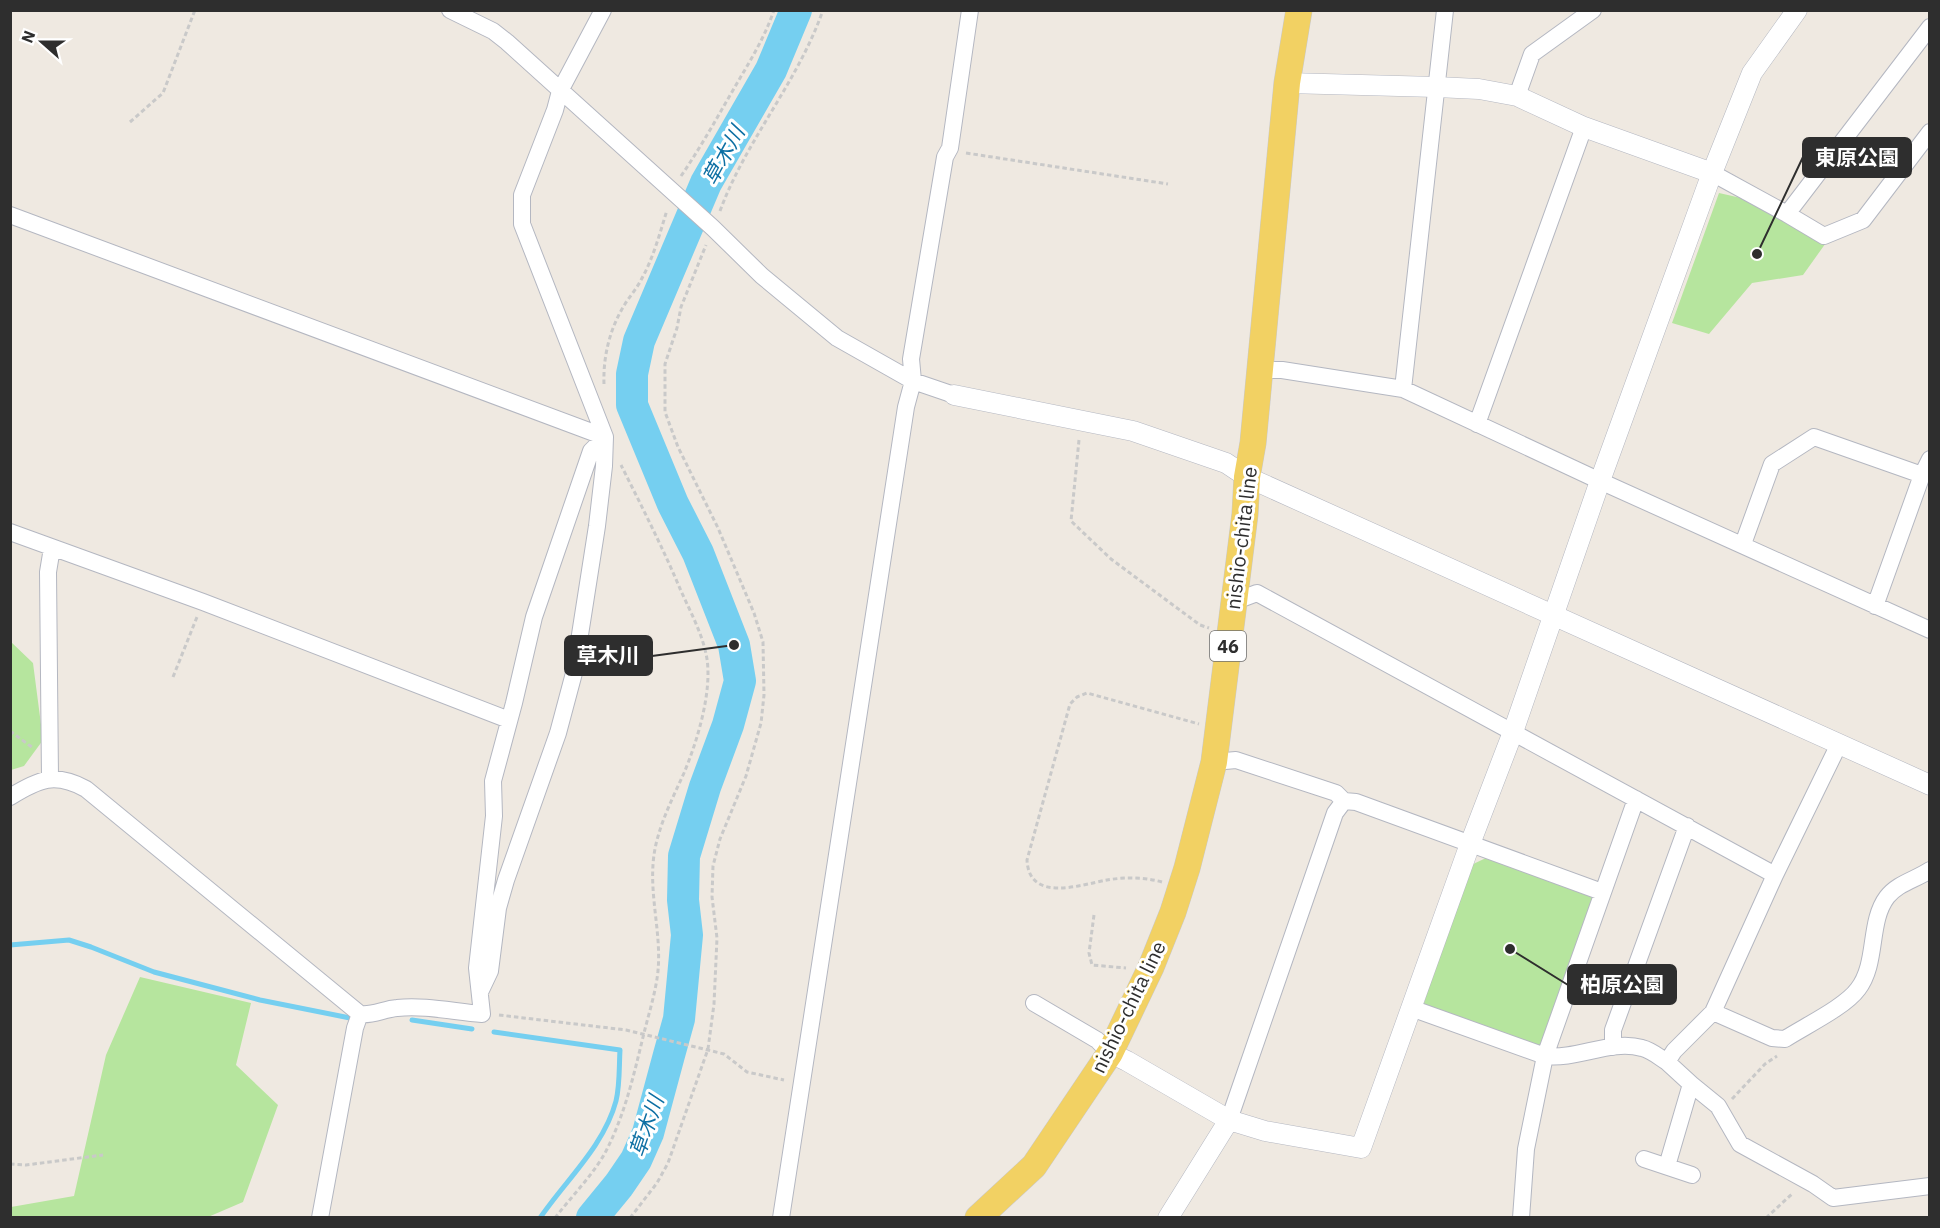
<svg xmlns="http://www.w3.org/2000/svg" width="1940" height="1228" font-family="'IBM Plex Sans','Noto Sans JP',sans-serif">
<style>
.green{fill:#b6e59e}
.lines{fill:none;stroke-linecap:round;stroke-linejoin:round}
.stream{stroke:#75cff0;stroke-width:5}
.river{stroke:#75cff0;stroke-width:32}
.minor-casing{stroke:#b4b7c1;stroke-width:18}
.tertiary-casing{stroke:#b4b7c1;stroke-width:21}
.primary-casing{stroke:#c9c9c9;stroke-width:27}
.path{stroke:#c9c9c9;stroke-width:3;stroke-dasharray:4.5 3;stroke-linecap:butt}
.minor{stroke:#fff;stroke-width:16}
.tertiary{stroke:#fff;stroke-width:20}
.primary{stroke:#f2d163;stroke-width:26}
.labels{text-anchor:middle;dominant-baseline:central;stroke-width:6;stroke-linejoin:round;paint-order:stroke}
.shield{fill:#fff;stroke:#6d6d6d;stroke-width:1.5}
.shield-label{font-size:18px;font-weight:bold;fill:#2e2e2e}
.street-label{font-size:20px;fill:#2e2e2e;stroke:#fff}
.water-label{font-size:21px;font-style:italic;fill:#0d6fa3;stroke:#fff}
.leader{fill:none;stroke:#2e2e2e;stroke-width:2}
.callout-dot{fill:#2e2e2e;stroke:#fff;stroke-width:2}
.callout{fill:#2e2e2e;stroke:#2e2e2e;stroke-width:2}
.callout-label{font-size:21px;text-anchor:middle;font-weight:bold;fill:#fff}
</style>
<rect width="100%" height="100%" fill="#efe9e1"/>
<path class="green" d="M 1719,193 L 1795,210 L 1833,233 L 1803,275 L 1752,283 L 1709,334 L 1672,323 Z
M 10,641 L 33,663 L 43,740 L 24,766 L 11,770 Z
M 1488,857 L 1602,892 L 1539,1049 L 1423,1006 L 1467,867 Z
M 140,977 L 251,1003 L 236,1065 L 278,1105 L 243,1202 L 208,1217 L 11,1217 L 11,1207 L 74,1196 L 106,1055 Z"/>
<g class="lines">
<path class="stream" d="M 10,945 L 69,940 L 91,947 L 154,972 L 260,1000 L 350,1018
M 412,1020 L 472,1029
M 494,1032 L 620,1050 C 619,1066 620,1085 616,1101 C 604,1146 566,1180 540,1218"/>
<path class="river" d="M 592,1218 L 619,1185 L 636,1160 L 648,1133 L 669,1055 L 679,1019 L 687,935 L 683,900 L 684,856 L 705,787 L 728,725 L 740,681 L 734,645 L 698,553 L 673,504 L 632,405 L 632,374 L 639,341 L 706,183 L 771,70 L 796,10"/>
<g class="minor-casing">
<path id="minor" d="M 450,10 L 493,31 L 507,42 L 713,228 L 762,276 L 837,338 L 913,381 L 954,395
M 1517,96 L 1532,54 L 1593,10
M 1712,173 L 1787,214 L 1930,27
M 1787,214 L 1824,236 L 1863,220 L 1930,132
M 10,215 L 605,437
M 1260,370 L 1282,370 L 1403,389 L 1600,481 L 1930,630
M 1403,389 L 1445,10
M 1477,424 L 1584,127
M 10,532 L 203,602 L 509,720
M 1743,544 L 1772,464 L 1814,437 L 1922,475
M 1233,602 L 1257,593 L 1775,875
M 1875,606 L 1922,475 L 1930,459
M 1214,762 L 1236,760 L 1336,793 L 1344,801 L 1356,802 L 1602,892
M 50,778 L 48,572 L 52,548
M 10,797 C 39,779 55,772 86,789 L 360,1014 C 372,1016 384,1009 397,1008 C 425,1005 455,1012 482,1014 L 477,968 L 494,816 L 493,781 L 514,703 L 534,617 L 591,451 L 605,437
M 481,990 L 490,971 L 498,908 L 506,880 L 558,733 L 574,673 L 597,526 L 604,466 L 605,437 L 522,224 L 522,195 L 555,110 L 560,91 L 603,10
M 1034,1003 L 1097,1040 L 1110,1053
M 1411,1008 L 1545,1056 L 1636,799
M 1713,1012 L 1772,1038 L 1785,1039 C 1805,1026 1845,1007 1858,989 C 1878,963 1868,922 1887,897 C 1898,883 1915,880 1930,870
M 1613,1047 L 1613,1030 L 1687,826
M 1691,1084 L 1718,1106 L 1740,1144 L 1813,1184 L 1833,1198 L 1930,1186
M 1229,1120 L 1335,813 L 1344,801
M 1644,1159 L 1692,1175
M 1667,1166 L 1691,1084 L 1667,1062
M 320,1218 L 355,1028 L 360,1014
M 781,1218 L 906,407 L 913,381 L 911,359 L 945,157 L 950,148 L 970,10
M 1521,1218 L 1526,1149 L 1545,1056 C 1577,1060 1611,1039 1642,1048 C 1651,1050 1659,1057 1667,1062 L 1674,1051 L 1713,1012 L 1775,875 L 1839,744"/>
</g>
<g class="tertiary-casing">
<path id="tertiary" d="M 1287,83 L 1436,87 L 1479,89 L 1517,96 L 1584,127 L 1712,173
M 954,395 L 1133,431 L 1226,463 L 1247,477 L 1930,785
M 1110,1053 L 1127,1061 L 1229,1120 L 1265,1131 L 1361,1148 L 1470,844 L 1513,732 L 1600,481 L 1712,173 L 1752,73 L 1797,10
M 1168,1218 L 1229,1120"/>
</g>
<g class="primary-casing">
<path id="primary" d="M 978,1218 L 1034,1166 L 1110,1053 L 1151,967 L 1173,912 L 1187,868 L 1214,762 L 1245,514 L 1247,477 L 1253,443 L 1287,83 L 1299,10"/>
</g>
<path class="path" d="M 130,122 L 163,93 L 195,10
M 966,153 L 1168,184
M 681,176 C 701,147 718,116 736,85 C 750,61 765,37 774,10
M 720,211 C 746,140 798,82 823,10
M 604,384 C 603,356 610,328 625,304 C 630,296 637,288 641,280 C 653,259 660,233 667,210
M 1079,440 L 1071,521 L 1111,559 L 1200,625 L 1209,628
M 173,677 L 197,617
M 10,731 L 33,748
M 1162,882 C 1144,877 1125,877 1107,880 C 1080,885 1029,903 1027,860 L 1070,704 L 1077,697 L 1087,693 L 1199,724
M 1094,915 L 1089,953 L 1092,965 L 1126,968
M 499,1015 L 626,1030 L 724,1054 L 747,1072 L 784,1080
M 1732,1099 L 1765,1064 L 1777,1056
M 10,1164 L 26,1165 L 103,1155
M 555,1218 C 571,1197 592,1176 605,1153 C 625,1115 634,1074 644,1033 C 649,1013 656,991 658,971 C 662,927 645,885 657,840 C 663,817 674,795 684,773 C 697,742 712,693 707,659 C 703,635 691,613 681,591 C 663,548 642,507 621,465
M 630,1218 L 657,1183 L 668,1163 L 708,1049 L 714,1004 L 717,938 L 712,897 L 713,866 L 720,839 L 746,776 L 761,723 L 764,695 L 763,642 L 754,613 L 718,528 L 678,447 L 665,412 L 665,364 L 677,328 L 681,307 L 706,245
M 1766,1218 L 1793,1193"/>
<use href="#minor" class="minor"/>
<use href="#tertiary" class="tertiary"/>
<use href="#primary" class="primary"/>
</g>
<g class="labels">
<rect class="shield" x="1210" y="631" width="36" height="30" rx="4.5"/>
<g class="shield-label">
<text x="1228" y="646">46</text>
</g>
<g class="street-label">
<text transform="translate(1241 538) rotate(-83)">nishio-chita line</text>
<text transform="translate(1128 1007) rotate(-64)">nishio-chita line</text>
</g>
<g class="water-label">
<text transform="translate(723 155) rotate(-61)">草木川</text>
<text transform="translate(646 1126) rotate(-71)">草木川</text>
</g>
</g>
<path class="leader" d="M1757 254L1803 157M734 645L652 656M1510 949L1568 985"/>
<g class="callout-dot">
<circle cx="1757" cy="254" r="6"/>
<circle cx="734" cy="645" r="6"/>
<circle cx="1510" cy="949" r="6"/>
</g>
<g class="callout">
<rect x="1803" y="138" width="108" height="39" rx="6"/>
<rect x="565" y="636" width="87" height="39" rx="6"/>
<rect x="1568" y="965" width="108" height="39" rx="6"/>
</g>
<g class="callout-label">
<text x="1857" y="165">東原公園</text>
<text x="608" y="663">草木川</text>
<text x="1622" y="992">柏原公園</text>
</g>
<rect width="1940" height="1228" fill="none" stroke="#2e2e2e" stroke-width="24"/>
<g transform="translate(42 42) rotate(291)" stroke="#ffffff" stroke-width="4.5" paint-order="stroke">
<path d="M0-4.5L10 22L0 15L-10 22Z" fill="#2e2e2e"/>
<text y="-9" font-size="16" font-weight="bold" text-anchor="middle" fill="#2e2e2e">N</text>
</g>
</svg>
